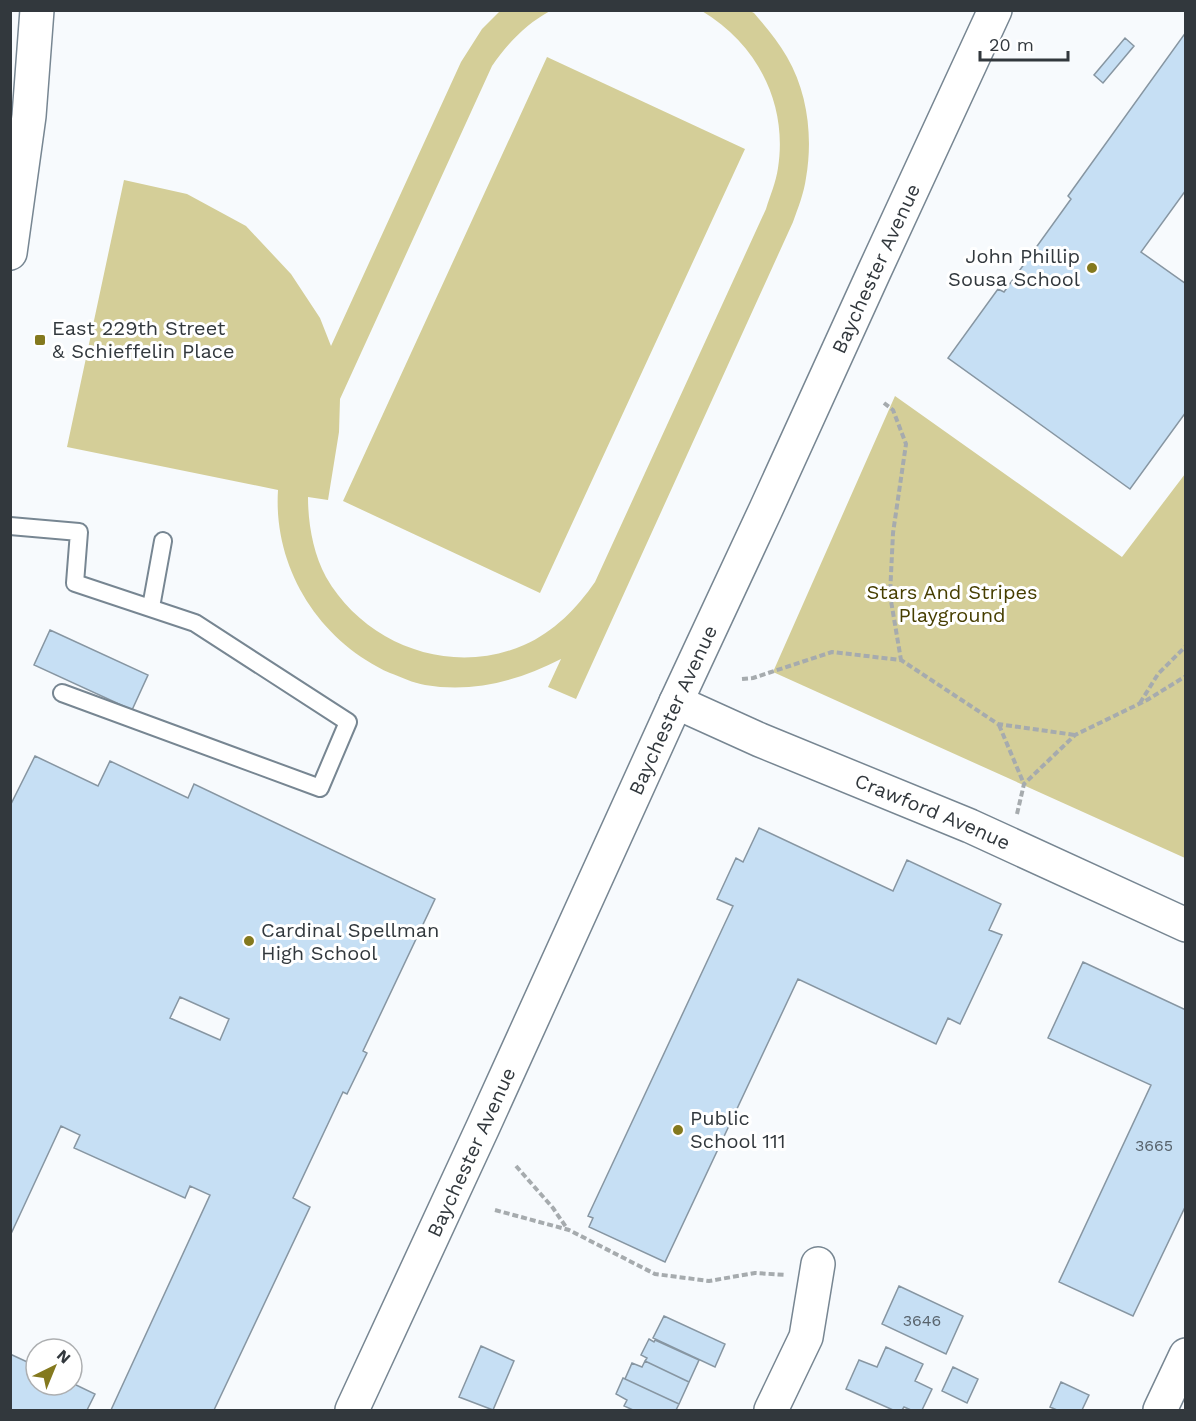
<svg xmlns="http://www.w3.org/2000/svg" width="1196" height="1421" font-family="'Work Sans',sans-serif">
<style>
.green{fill:#d4ce98}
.building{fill:#c6dff4;stroke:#8796a2;stroke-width:1.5;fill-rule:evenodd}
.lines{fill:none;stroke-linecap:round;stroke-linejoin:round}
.service-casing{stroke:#778692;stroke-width:20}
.minor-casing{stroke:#778692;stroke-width:36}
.tertiary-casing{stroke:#778692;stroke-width:36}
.primary-casing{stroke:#778692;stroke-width:36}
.path{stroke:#a6abae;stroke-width:4;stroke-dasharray:6 3;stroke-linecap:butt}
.service{stroke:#fff;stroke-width:16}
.minor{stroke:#fff;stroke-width:33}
.tertiary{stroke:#fff;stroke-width:33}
.primary{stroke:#fff;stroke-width:33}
.poi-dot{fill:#84791e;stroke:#fff;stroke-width:2}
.labels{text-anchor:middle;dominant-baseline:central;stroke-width:6;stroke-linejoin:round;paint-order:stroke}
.number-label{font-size:16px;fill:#57626b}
.poi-label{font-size:20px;fill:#32383d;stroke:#fff;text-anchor:start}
.street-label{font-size:20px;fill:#32383d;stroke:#fff}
.park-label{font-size:20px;fill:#463e00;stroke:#fff}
</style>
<rect width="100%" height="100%" fill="#f7fafd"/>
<path class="green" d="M 501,10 L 550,11 C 526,24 507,44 492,66 L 340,399 L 339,432 L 328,500 L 308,497 C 308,523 313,553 326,577 C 365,645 451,677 524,645 C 554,632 577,608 595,582 L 766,209 C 770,196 776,182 778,168 C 788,103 757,44 702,11 L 750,11 L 754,13 C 766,27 778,41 787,57 C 808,93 813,138 806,178 C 804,193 798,208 793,222 L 576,699 L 548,687 L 561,659 C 518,681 473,693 425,685 C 413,683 401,677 390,673 C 319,641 273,568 278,490 L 67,447 L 124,180 L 187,194 L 246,226 L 291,274 L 320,318 L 331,346 L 461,62 L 482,29 Z
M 547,57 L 745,149 L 540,593 L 343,501 Z
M 895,396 L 1122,557 L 1185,474 L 1185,858 L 773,672 Z"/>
<path class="building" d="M 1186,32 L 1186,190 L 1141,252 L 1186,284 L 1186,412 L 1130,489 L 948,358 L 998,289 L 1004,292 L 1071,199 L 1068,196 Z
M 1125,38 L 1134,46 L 1103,83 L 1094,75 Z
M 50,630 L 148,675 L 132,710 L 34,665 Z
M 35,756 L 98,786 L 110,761 L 188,798 L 194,784 L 435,899 L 363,1051 L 367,1053 L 347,1094 L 343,1092 L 293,1198 L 310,1207 L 214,1410 L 111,1410 L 210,1195 L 190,1186 L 185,1198 L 74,1148 L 80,1135 L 61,1126 L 10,1236 L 10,806 ZM 180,997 L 229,1019 L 220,1040 L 170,1018 Z
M 759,828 L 893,891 L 907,860 L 1001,904 L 989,930 L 1002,935 L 960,1024 L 948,1018 L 936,1044 L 798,979 L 665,1262 L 589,1227 L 593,1218 L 588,1216 L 733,906 L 717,899 L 736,858 L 743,862 Z
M 1083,962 L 1186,1010 L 1186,1205 L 1133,1316 L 1059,1282 L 1151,1085 L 1048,1038 Z
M 899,1286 L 963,1316 L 946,1354 L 882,1324 Z
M 664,1316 L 725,1344 L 715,1367 L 653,1338 Z
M 649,1339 L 654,1342 L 655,1340 L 699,1360 L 689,1382 L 645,1361 L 647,1358 L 641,1355 Z
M 481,1346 L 514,1361 L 493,1410 L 459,1397 Z
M 886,1347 L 923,1364 L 915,1381 L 932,1389 L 922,1410 L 911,1410 L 904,1407 L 902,1410 L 893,1410 L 846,1389 L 859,1360 L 877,1367 Z
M 10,1354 L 36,1366 L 36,1385 L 72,1385 L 72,1383 L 95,1394 L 87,1410 L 10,1410 Z
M 645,1361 L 689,1382 L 679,1404 L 625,1379 L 632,1363 L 642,1367 Z
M 953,1367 L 978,1379 L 967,1403 L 942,1391 Z
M 623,1378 L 679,1404 L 676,1410 L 633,1410 L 624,1406 L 627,1400 L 616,1394 Z
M 1061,1382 L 1089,1395 L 1082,1410 L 1057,1410 L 1050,1407 Z"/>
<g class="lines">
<g class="service-casing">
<path id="service" d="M 10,526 L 79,532 L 75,583 L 195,623 L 348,722 L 320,788 L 62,693
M 151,607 L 163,541"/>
</g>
<g class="minor-casing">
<g id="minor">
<path id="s1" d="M 676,702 L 760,740 L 970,826 L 1186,925"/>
<path d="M 771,1410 L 806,1337 L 818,1264"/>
<path d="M 1160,1410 L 1186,1355"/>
</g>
</g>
<g class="tertiary-casing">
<path id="tertiary" d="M 10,253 L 29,116 L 37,10"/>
</g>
<g class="primary-casing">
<g id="primary">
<path id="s2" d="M 352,1410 L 483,1127 L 676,702 L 766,509 L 874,272 L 995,10"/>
</g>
</g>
<path class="path" d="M 884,403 L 893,410 L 906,444 L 893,533 L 890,595 L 901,660
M 742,679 L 753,678 L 832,652 L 901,660 L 998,724 L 1075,735
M 1140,703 L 1158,674 L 1186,646
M 999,725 L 1024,784
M 1017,814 L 1024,784 L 1075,735 L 1147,700 L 1186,676
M 516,1166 L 553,1208 L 568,1230
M 495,1210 L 569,1230 L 655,1274 L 709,1281 L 755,1273 L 786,1275"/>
<use href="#service" class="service"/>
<use href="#minor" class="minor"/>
<use href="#tertiary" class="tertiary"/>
<use href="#primary" class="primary"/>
</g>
<g class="poi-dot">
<circle cx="1092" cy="268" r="6"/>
<rect x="34" y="334" width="12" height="12" rx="3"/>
<circle cx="249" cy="941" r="6"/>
<circle cx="678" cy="1130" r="6"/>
</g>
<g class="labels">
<g class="number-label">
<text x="1154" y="1145">3665</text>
<text x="922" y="1320">3646</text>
</g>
<g class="poi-label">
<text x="1080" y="256" text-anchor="end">John Phillip<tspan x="1080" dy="23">Sousa School</tspan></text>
<text x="52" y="328">East 229th Street<tspan x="52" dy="23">&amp; Schieffelin Place</tspan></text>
<text x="261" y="930">Cardinal Spellman<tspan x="261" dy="23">High School</tspan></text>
<text x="690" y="1118">Public<tspan x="690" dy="23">School 111</tspan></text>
</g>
<g class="street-label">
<text stroke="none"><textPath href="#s2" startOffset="1256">Baychester Avenue</textPath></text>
<text stroke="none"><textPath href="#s2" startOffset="770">Baychester Avenue</textPath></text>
<text stroke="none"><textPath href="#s1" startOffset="279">Crawford Avenue</textPath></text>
<text stroke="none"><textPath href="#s2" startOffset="284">Baychester Avenue</textPath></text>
</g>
<g class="park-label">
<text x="952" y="592">Stars And Stripes<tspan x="952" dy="23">Playground</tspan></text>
</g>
</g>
<rect width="1196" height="1421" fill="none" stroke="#32383d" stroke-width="24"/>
<g transform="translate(54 1367) rotate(43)"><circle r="28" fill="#ffffff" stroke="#adafb1" stroke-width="1.5"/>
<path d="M0-4.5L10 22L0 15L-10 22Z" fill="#84791e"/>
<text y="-9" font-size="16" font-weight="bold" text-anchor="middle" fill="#32383d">N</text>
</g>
<path d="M980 51v9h88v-9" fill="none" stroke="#32383d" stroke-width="3"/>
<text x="989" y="51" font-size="18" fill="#32383d" stroke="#ffffff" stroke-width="4.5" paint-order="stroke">20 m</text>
</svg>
